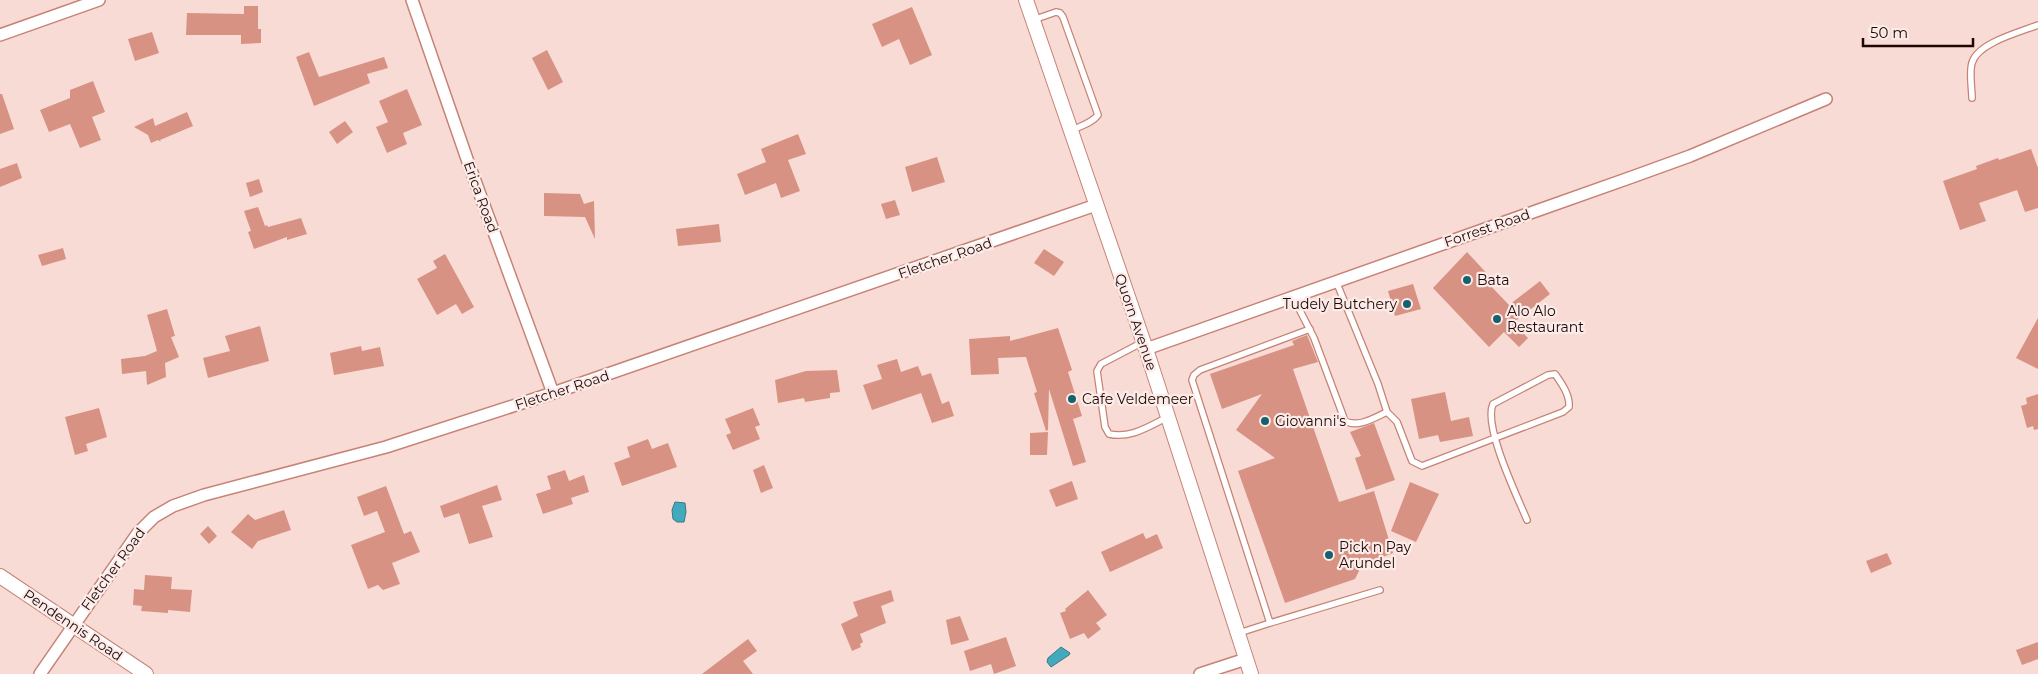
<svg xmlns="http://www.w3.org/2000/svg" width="2038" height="674" font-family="Montserrat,sans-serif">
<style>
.water{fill:#43aabd;stroke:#387985}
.building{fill:#d79284}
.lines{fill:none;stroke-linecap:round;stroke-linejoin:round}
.service-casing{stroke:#c68375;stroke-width:8}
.minor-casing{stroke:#c68375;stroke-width:14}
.tertiary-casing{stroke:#c68375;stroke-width:16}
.service{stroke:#fff;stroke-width:5.5}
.minor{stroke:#fff;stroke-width:11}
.tertiary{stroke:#fff;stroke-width:14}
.poi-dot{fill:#16616e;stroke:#fcece9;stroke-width:2}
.labels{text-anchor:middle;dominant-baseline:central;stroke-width:4.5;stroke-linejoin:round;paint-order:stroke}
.street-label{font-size:14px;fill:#1e0603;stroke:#fcece9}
.poi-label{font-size:14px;fill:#1e0603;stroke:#fcece9;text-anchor:start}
</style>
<rect width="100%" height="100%" fill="#f9dbd5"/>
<path class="water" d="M 675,502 L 685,503 L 686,512 L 684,522 L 677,522 L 673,519 L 672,510 Z
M 1061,647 L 1070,653 L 1069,655 L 1051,667 L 1047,662 L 1048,658 Z"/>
<path class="building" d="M 244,6 L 258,6 L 258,29 L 261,29 L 261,43 L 241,44 L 241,35 L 186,35 L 187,13 L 244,14 Z
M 912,7 L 932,55 L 910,65 L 899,39 L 882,47 L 872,24 Z
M 152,32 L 159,53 L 135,61 L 128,39 Z
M 547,50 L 563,82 L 548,90 L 532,58 Z
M 309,52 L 319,77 L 384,57 L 388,68 L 367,74 L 370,83 L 314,106 L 296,57 Z
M 93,81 L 105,112 L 92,117 L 101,140 L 80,148 L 70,124 L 49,132 L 40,110 L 70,98 L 70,90 Z
M 407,89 L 422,125 L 403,133 L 407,144 L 387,153 L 376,127 L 388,122 L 379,101 Z
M 0,94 L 2,94 L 14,129 L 0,134 Z
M 187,112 L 193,126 L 160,140 L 161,142 L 158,140 L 151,143 L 148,135 L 134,127 L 153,118 L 155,126 Z
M 345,121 L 353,132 L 337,144 L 329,132 Z
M 798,134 L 806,154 L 788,160 L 800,191 L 781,198 L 776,183 L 745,195 L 737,174 L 766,162 L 761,149 Z
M 2031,149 L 2038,168 L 2038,208 L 2025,212 L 2017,190 L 1979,203 L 1986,221 L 1960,230 L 1943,181 L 1977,169 L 1976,166 L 1998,158 L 1999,160 Z
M 937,157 L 945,182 L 912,192 L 905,167 Z
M 17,163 L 22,178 L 0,187 L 0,169 Z
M 259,179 L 263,192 L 250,197 L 246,183 Z
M 544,193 L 580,194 L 584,204 L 594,201 L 595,239 L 585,217 L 544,216 Z
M 895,200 L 900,215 L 886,219 L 881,204 Z
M 258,207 L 265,226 L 267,225 L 268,227 L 301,218 L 307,234 L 287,240 L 287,237 L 254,249 L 248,232 L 251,231 L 244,211 Z
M 719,224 L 721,242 L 678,246 L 676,229 Z
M 63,248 L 66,259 L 42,266 L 38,255 Z
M 1044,249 L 1064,262 L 1054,276 L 1034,263 Z
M 1467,252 L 1492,279 L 1488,283 L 1509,305 L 1540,281 L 1550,294 L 1513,323 L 1528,338 L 1519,347 L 1504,332 L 1489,347 L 1433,288 Z
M 445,254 L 474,307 L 462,314 L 456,304 L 437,315 L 417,279 L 437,268 L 433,261 Z
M 1413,284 L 1421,309 L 1395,316 L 1388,291 Z
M 167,309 L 175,336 L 171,337 L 179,357 L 165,363 L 166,377 L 147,385 L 146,371 L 122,374 L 121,359 L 145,356 L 157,351 L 147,315 Z
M 2038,318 L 2038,369 L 2016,358 Z
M 260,326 L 269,361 L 208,378 L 203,358 L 230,351 L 225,336 Z
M 1058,328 L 1072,370 L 1068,372 L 1082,416 L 1073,419 L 1086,462 L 1073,466 L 1049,389 L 1048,430 L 1046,431 L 1034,393 L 1037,392 L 1026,357 L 998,358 L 999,374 L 971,375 L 969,339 L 1010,336 L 1010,341 Z
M 1307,335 L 1318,362 L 1293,369 L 1339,502 L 1374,491 L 1393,553 L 1362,565 L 1355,579 L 1285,603 L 1238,471 L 1275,458 L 1236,430 L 1262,394 L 1222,409 L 1210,374 L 1294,345 L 1292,341 Z
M 361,346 L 362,351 L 380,347 L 384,366 L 334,375 L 330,353 Z
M 897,359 L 901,372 L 918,366 L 922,376 L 931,373 L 942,404 L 949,401 L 954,416 L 932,423 L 921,393 L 872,410 L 863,385 L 882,379 L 877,365 Z
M 837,370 L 840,392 L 830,393 L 830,398 L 805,402 L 804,398 L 778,403 L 775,380 L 806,371 Z
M 1445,392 L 1451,421 L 1469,417 L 1473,436 L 1440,442 L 1438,435 L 1419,439 L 1411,399 Z
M 2038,394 L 2038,429 L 2034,430 L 2033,426 L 2027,428 L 2021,406 L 2027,404 L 2026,398 Z
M 99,408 L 107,437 L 86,444 L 88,451 L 75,455 L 65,417 Z
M 753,408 L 760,425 L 755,427 L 760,439 L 733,450 L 726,435 L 731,433 L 725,419 Z
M 1374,423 L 1395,480 L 1366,490 L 1355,458 L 1361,456 L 1350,432 Z
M 1048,432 L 1047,455 L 1030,455 L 1030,433 Z
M 648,439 L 652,449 L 668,443 L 677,467 L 622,486 L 614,463 L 630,457 L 627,447 Z
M 764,465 L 773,488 L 761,493 L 753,470 Z
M 565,470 L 569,481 L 584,475 L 589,492 L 571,498 L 573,504 L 543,514 L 536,494 L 551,489 L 547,476 Z
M 1072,481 L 1078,499 L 1056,507 L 1049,490 Z
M 1410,482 L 1439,494 L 1416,542 L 1391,531 Z
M 497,485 L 502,500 L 482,506 L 493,537 L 469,544 L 459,513 L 444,518 L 440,506 Z
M 386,486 L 404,534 L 411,531 L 420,552 L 392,563 L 400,584 L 383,590 L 378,585 L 368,589 L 351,545 L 385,532 L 377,511 L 364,516 L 357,497 Z
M 284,510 L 291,530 L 258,541 L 252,549 L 231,532 L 248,514 L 255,520 Z
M 208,526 L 217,536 L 209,544 L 200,534 Z
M 1143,533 L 1146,539 L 1157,534 L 1163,548 L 1110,572 L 1101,552 Z
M 1887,553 L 1892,564 L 1871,573 L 1866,561 Z
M 145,575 L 172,577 L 171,589 L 192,590 L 190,612 L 168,610 L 168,613 L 141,611 L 142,606 L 133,605 L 134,589 L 144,590 Z
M 891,590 L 894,601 L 881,606 L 886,623 L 860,634 L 863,642 L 860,644 L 861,647 L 852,651 L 841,624 L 858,616 L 853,602 Z
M 1088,590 L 1107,615 L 1096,623 L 1101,629 L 1088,639 L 1084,633 L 1070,639 L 1060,613 L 1066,611 L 1065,609 Z
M 960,616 L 969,640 L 951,645 L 946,620 Z
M 1006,637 L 1016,666 L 994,674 L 991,664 L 970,671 L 964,651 Z
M 748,639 L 757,651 L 743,661 L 753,674 L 702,674 Z
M 2038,642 L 2038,659 L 2022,665 L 2016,650 Z"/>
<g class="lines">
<g class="service-casing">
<path id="service" d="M 1033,20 L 1056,12 L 1060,13 L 1063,17 L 1098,115 C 1092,123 1081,126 1072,130
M 1972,98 C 1972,88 1969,73 1972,63 C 1977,43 2020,32 2038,25
M 1336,281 L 1378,384 L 1387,412
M 1293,297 L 1314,338 L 1345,421 C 1358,428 1374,418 1387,412 L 1397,422 L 1412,461 L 1422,466 L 1563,412 L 1569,407 C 1570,395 1562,384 1555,374 L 1548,375 L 1493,404 C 1483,426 1517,496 1527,520
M 1143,342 L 1101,364 L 1097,371 L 1105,427 L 1109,434 C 1131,439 1149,426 1168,417
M 1270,623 L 1380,590
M 1239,633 L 1270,623 L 1192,380 L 1194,375 L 1200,370 L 1310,329"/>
</g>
<g class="minor-casing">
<path id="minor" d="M 412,0 L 467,159 L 553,393
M 0,35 L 99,0
M 1146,349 L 1632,177 L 1690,156 L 1826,99
M 40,674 L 138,533 L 154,517 L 173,506 L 204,495 L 386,447 L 553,393 L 1096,205
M 1200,674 L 1246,659"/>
</g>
<g class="tertiary-casing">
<path id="tertiary" d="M 1026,0 L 1146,349 L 1251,674
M 0,576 L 146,674"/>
</g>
<use href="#service" class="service"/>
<use href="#minor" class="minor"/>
<use href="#tertiary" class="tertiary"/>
</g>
<g class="poi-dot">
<circle cx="1467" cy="280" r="5"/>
<circle cx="1407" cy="304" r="5"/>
<circle cx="1497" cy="319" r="5"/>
<circle cx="1072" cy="399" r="5"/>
<circle cx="1265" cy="421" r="5"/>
<circle cx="1329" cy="555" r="5"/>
</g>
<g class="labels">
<g class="street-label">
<text transform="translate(481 197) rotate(70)">Erica Road</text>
<text transform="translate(1487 228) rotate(-19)">Forrest Road</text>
<text transform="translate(945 258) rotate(-19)">Fletcher Road</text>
<text transform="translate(1136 322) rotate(71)">Quorn Avenue</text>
<text transform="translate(562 390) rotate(-18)">Fletcher Road</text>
<text transform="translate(113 569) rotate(-54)">Fletcher Road</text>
<text transform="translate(73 625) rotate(34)">Pendennis Road</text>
</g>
<g class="poi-label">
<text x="1477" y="280">Bata</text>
<text x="1397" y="304" text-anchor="end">Tudely Butchery</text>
<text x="1507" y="311">Alo Alo<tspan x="1507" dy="16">Restaurant</tspan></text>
<text x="1082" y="399">Cafe Veldemeer</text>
<text x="1275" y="421">Giovanni's</text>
<text x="1339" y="547">Pick n Pay<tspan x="1339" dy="16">Arundel</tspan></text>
</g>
</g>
<path d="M1863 38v8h110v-8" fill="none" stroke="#1e0603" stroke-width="2.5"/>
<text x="1870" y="38" font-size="15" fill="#1e0603" stroke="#fcece9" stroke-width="4" paint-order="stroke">50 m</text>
</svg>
